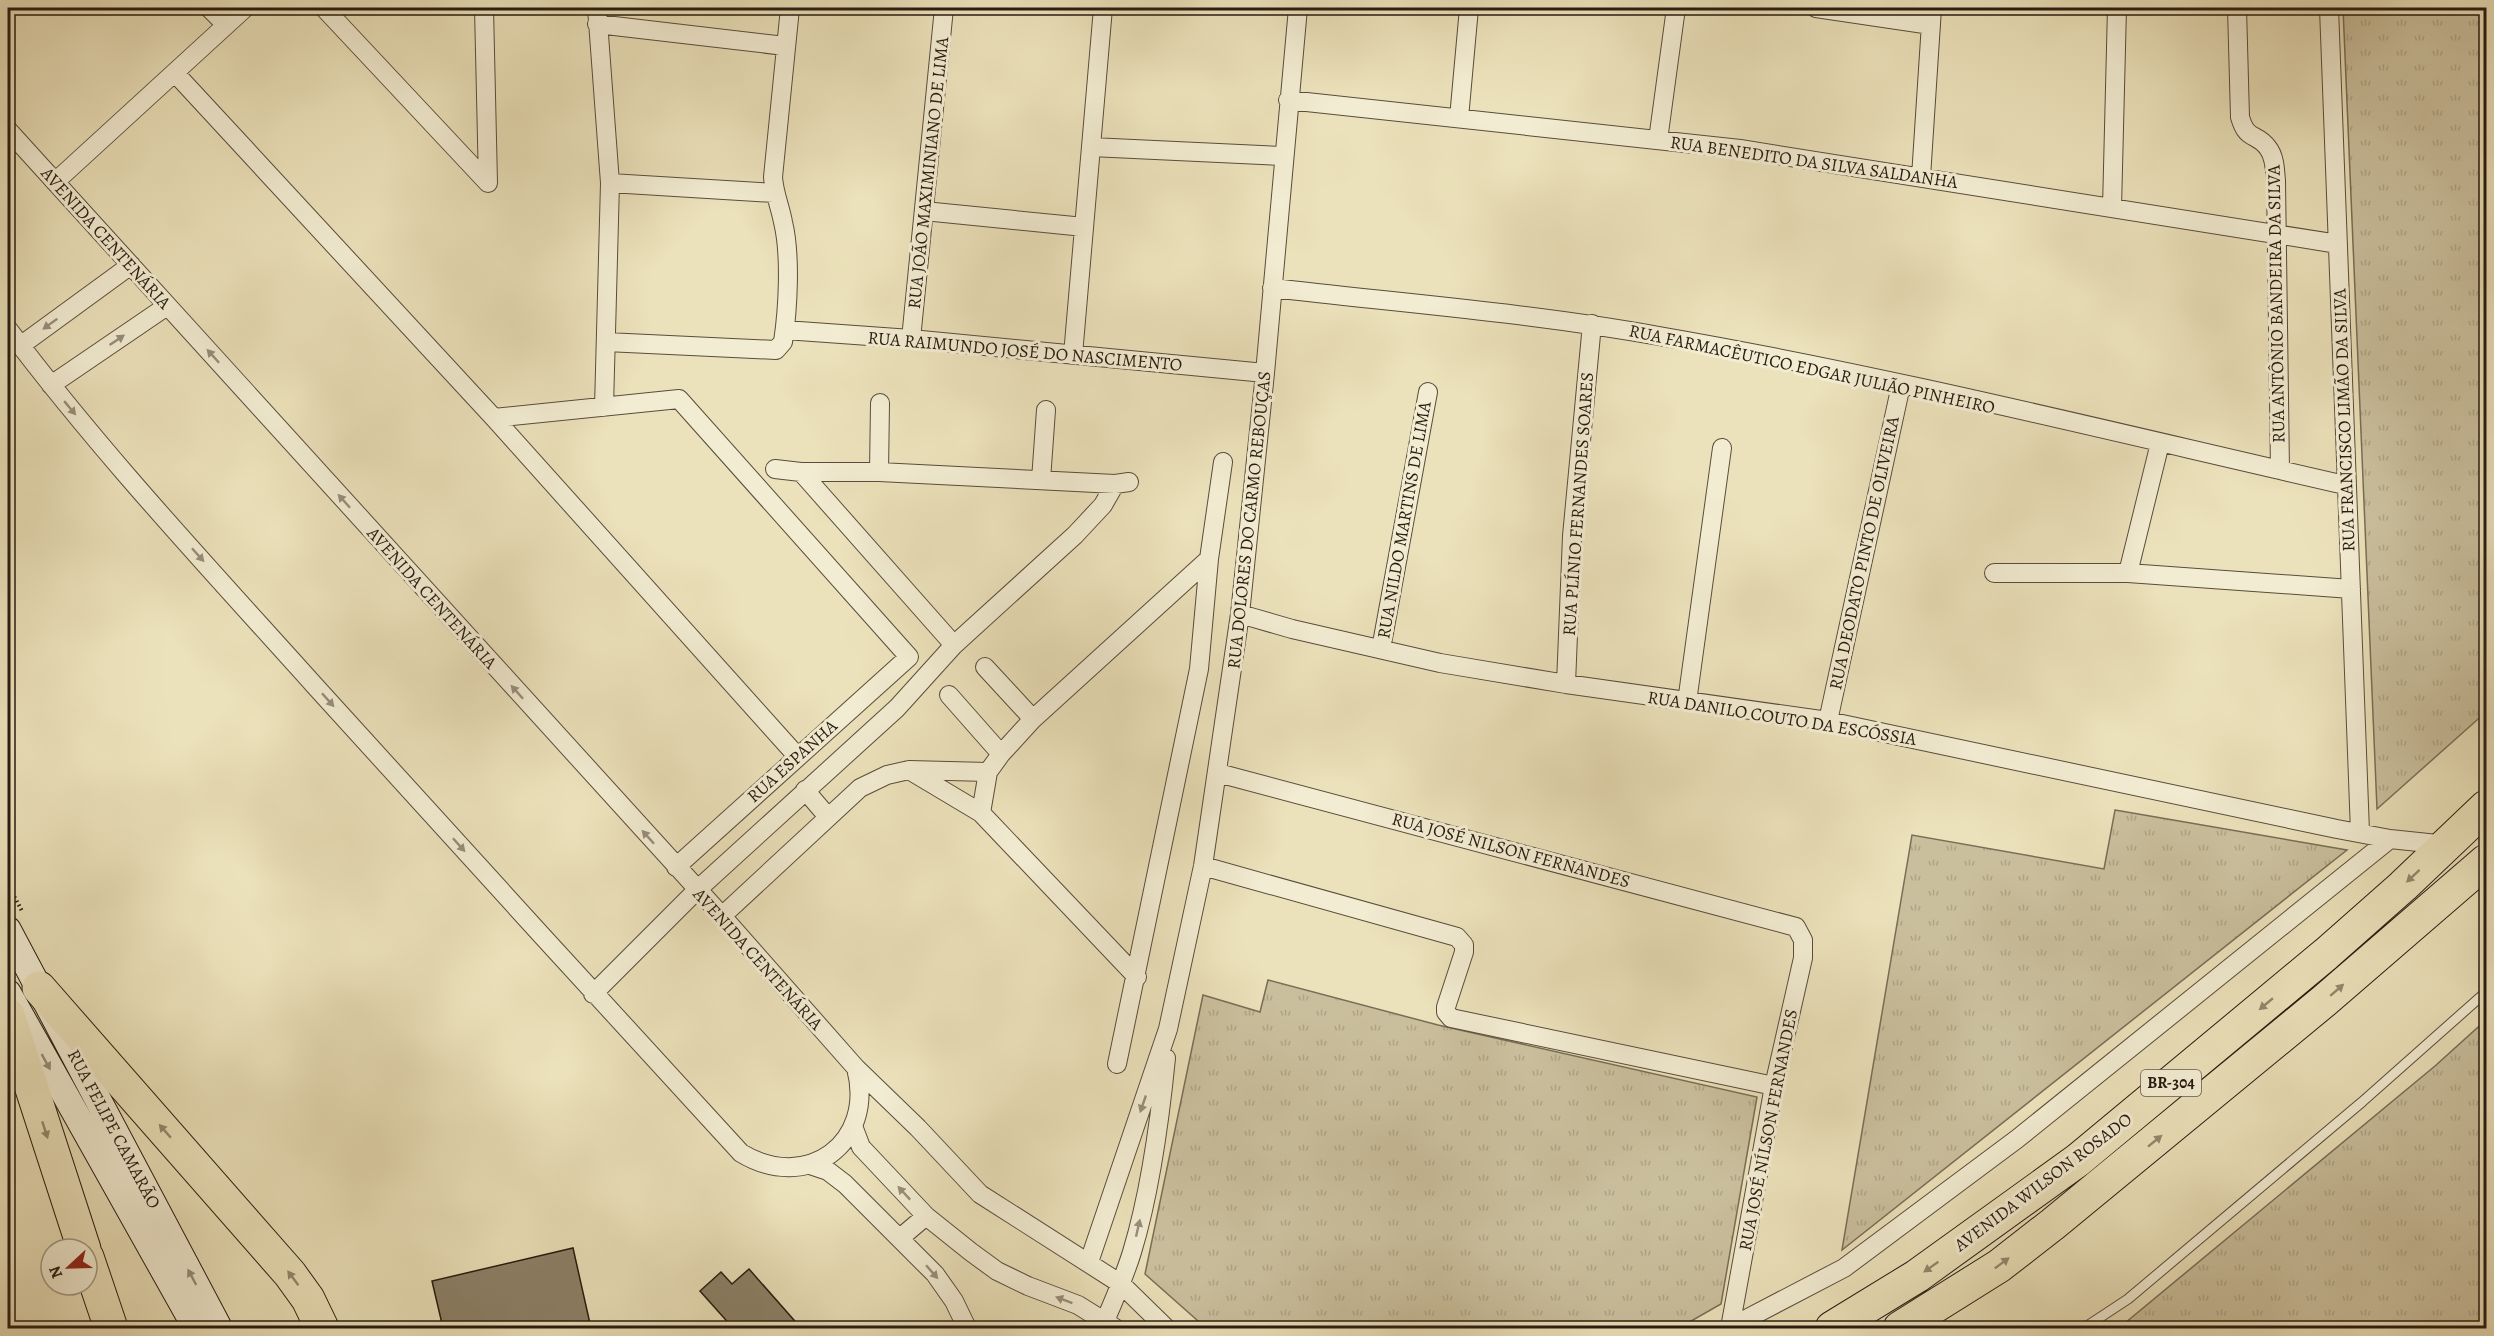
<svg xmlns="http://www.w3.org/2000/svg" width="2494" height="1336" font-family="Alegreya,serif">
<style>
.grass{fill:url(#grass-tufts);stroke:#796d57;stroke-width:1.5}
.building{fill:#8d8269;stroke:#281b11;stroke-width:1.5}
.lines{fill:none;stroke-linecap:round;stroke-linejoin:round}
.lane-casing{stroke:#594c3b;stroke-width:11}
.street-casing{stroke:#594c3b;stroke-width:20}
.secondary-casing{stroke:#281b11;stroke-width:28}
.highway-casing{stroke:#281b11;stroke-width:35}
.path{stroke:#281b11;stroke-width:4;stroke-dasharray:1.5 3;stroke-linecap:butt}
.lane{stroke:#f2ecd2;stroke-width:9}
.street{stroke:#f2ecd2;stroke-width:18}
.secondary{stroke:#f2ecd2;stroke-width:26}
.highway{stroke:#ebe1ba;stroke-width:33}
.oneway{fill:#978e7b}
.oneway2{fill:#93886e}
.labels{text-anchor:middle;dominant-baseline:central;stroke-width:6;stroke-linejoin:round;paint-order:stroke}
.shield{fill:#f2ecd2;stroke:#655a4b;stroke-width:1.5}
.shield-label{font-size:16px;font-weight:bold;fill:#281b11}
.street-label{font-size:18px;fill:#281b11;stroke:#f2ecd2}
</style>
<defs>
<pattern id="grass-tufts" width="24" height="20" patternUnits="userSpaceOnUse" patternTransform="scale(1.5)"><rect width="24" height="20" fill="#cabf9d"/><path d="M3 7l-1-3M5 7V3M7 7l1-3M15 17l-1-3M17 17v-4M19 17l1-3" fill="none" stroke="#aea486"/></pattern>
</defs>
<rect width="100%" height="100%" fill="#ebe1ba"/>
<filter id="stains"><feTurbulence type="fractalNoise" baseFrequency=".00333" numOctaves="4"/><feColorMatrix values="0 0 0 0 .2 0 0 0 0 .09 0 0 0 0 .02 0 0 0 .5 -.17"/></filter>
<radialGradient id="worn" r=".72"><stop offset=".6" stop-color="#630" stop-opacity="0"/><stop offset="1" stop-color="#630" stop-opacity=".3"/></radialGradient>
<path class="grass" d="M 2343,8 L 2486,8 L 2486,712 L 2377,809 Z
M 2115,810 L 2347,850 L 1842,1250 L 1912,835 L 2104,869 Z
M 1268,980 L 1438,1025 L 1757,1097 L 1721,1304 L 1679,1328 L 1206,1328 L 1145,1274 L 1203,995 L 1260,1012 Z
M 2486,1020 L 2486,1328 L 2119,1328 L 2435,1066 Z"/>
<path class="building" d="M 573,1248 L 591,1328 L 443,1328 L 432,1281 Z
M 749,1269 L 801,1328 L 733,1328 L 700,1291 L 721,1272 L 732,1284 Z"/>
<g class="lines">
<g class="lane-casing">
<path id="lane" d="M 2084,1328 L 2128,1299 L 2362,1102 L 2486,992"/>
</g>
<g class="street-casing">
<path id="street" d="M 209,8 L 226,25
M 324,8 L 488,183
M 484,8 L 488,183
M 597,8 L 610,183 L 604,407
M 1816,8 L 1931,25
M 2237,8 L 2240,117 C 2247,142 2257,132 2268,148 C 2275,157 2275,170 2276,181 L 2280,470
M 2329,8 L 2360,832
M 597,24 L 785,46
M 175,73 L 494,418 L 797,756
M 1288,100 L 1740,149 L 2338,244
M 1459,118 L 1469,8
M 8,130 L 722,916 L 856,1068 L 918,1128 L 980,1194 L 1121,1284 L 1166,1328
M 1658,140 L 1676,8
M 1091,147 L 1283,156
M 1921,177 L 1932,8
M 55,182 L 245,8
M 610,183 L 774,193
M 2112,208 L 2117,8
M 924,211 L 1084,227
M 1272,288 C 1401,303 1531,313 1659,336 C 1890,376 2117,433 2345,485
M 8,329 C 102,454 210,569 315,686 C 457,842 598,998 741,1153 C 807,1193 876,1143 856,1068
M 785,330 L 911,339 L 1265,373
M 911,339 L 944,8
M 606,342 L 776,350 L 783,342 C 788,309 791,255 783,222 C 780,206 774,193 773,177 L 790,8
M 20,346 L 131,265
M 1073,355 L 1103,8
M 51,385 L 167,306
M 494,418 L 679,399 L 909,657 L 676,867
M 775,469 L 801,472 L 879,472 L 1115,484 L 1129,482
M 879,472 L 880,403
M 1041,480 L 1046,410
M 1994,573 L 2128,573 L 2351,589
M 2128,573 L 2160,443
M 1240,614 L 1292,629 L 1440,663 L 1566,684 L 1828,721 L 2337,829 L 2390,839 L 2447,845
M 954,645 L 1075,535 L 1103,505 L 1115,484
M 1381,649 L 1428,392
M 985,667 L 1033,719
M 1566,684 L 1572,536 L 1592,324
M 949,695 L 1001,754
M 1687,702 L 1722,448
M 1828,721 L 1901,385
M 909,770 L 988,772
M 1218,773 L 1796,927 L 1803,940 L 1803,958 L 1774,1086 L 1730,1328
M 805,790 L 828,817
M 1203,866 L 1457,937 L 1464,945 L 1464,952 L 1446,1007 L 1446,1012 L 1451,1018 L 1774,1086
M 722,916 L 860,788 L 887,775 L 909,770 L 981,813
M 1137,977 L 981,813 L 988,772 L 1001,754 L 1033,719 L 1209,559
M 593,994 L 697,890 L 897,708 L 954,645 L 801,472
M 1117,1064 L 1199,669 L 1209,559 L 1223,462
M 853,1126 L 861,1147 L 926,1216 L 971,1252 L 997,1271 L 1028,1286 L 1078,1305 L 1115,1328
M 810,1165 L 828,1171 L 845,1184 L 935,1274 L 954,1301 L 967,1328
M 900,1238 L 926,1216
M 1089,1262 L 1168,1029 L 1203,866 L 1240,614 L 1265,373 L 1298,8
M 1105,1321 C 1115,1298 1125,1275 1132,1252 C 1150,1193 1160,1119 1166,1058
M 1729,1328 L 1844,1268 L 2017,1139 L 2390,839"/>
</g>
<g class="secondary-casing">
<path id="secondary" d="M 8,930 L 219,1328
M 8,993 L 196,1328"/>
</g>
<g class="highway-casing">
<path id="highway" d="M 39,988 L 290,1274 L 308,1299 L 322,1328
M 8,1015 L 84,1249
M 87,1257 L 111,1328
M 1832,1328 L 1917,1276 L 2078,1160 L 2326,954 L 2403,886 L 2486,807
M 1900,1328 L 1999,1266 L 2053,1224 L 2324,1001 L 2486,861"/>
</g>
<path class="path" d="M 8,885 L 22,911"/>
<use href="#lane" class="lane"/>
<use href="#street" class="street"/>
<use href="#secondary" class="secondary"/>
<use href="#highway" class="highway"/>
</g>
<defs><path id="oneway-solid" d="M-6-.8H1V-3.2L6.5 0L1 3.2V.8H-6Z" transform="scale(1.5)"/></defs>
<g class="oneway">
<use href="#oneway-solid" transform="translate(50 324) rotate(144)"/>
<use href="#oneway-solid" transform="translate(117 340) rotate(-34)"/>
<use href="#oneway-solid" transform="translate(213 356) rotate(-132)"/>
<use href="#oneway-solid" transform="translate(70 408) rotate(50)"/>
<use href="#oneway-solid" transform="translate(344 501) rotate(-132)"/>
<use href="#oneway-solid" transform="translate(198 555) rotate(48)"/>
<use href="#oneway-solid" transform="translate(517 692) rotate(-132)"/>
<use href="#oneway-solid" transform="translate(328 700) rotate(48)"/>
<use href="#oneway-solid" transform="translate(648 837) rotate(-132)"/>
<use href="#oneway-solid" transform="translate(459 845) rotate(48)"/>
<use href="#oneway-solid" transform="translate(46 1062) rotate(61)"/>
<use href="#oneway-solid" transform="translate(1143 1104) rotate(109)"/>
<use href="#oneway-solid" transform="translate(904 1193) rotate(-133)"/>
<use href="#oneway-solid" transform="translate(1138 1228) rotate(-77)"/>
<use href="#oneway-solid" transform="translate(932 1272) rotate(49)"/>
<use href="#oneway-solid" transform="translate(192 1277) rotate(-118)"/>
<use href="#oneway-solid" transform="translate(1064 1300) rotate(-159)"/>
</g>
<g class="oneway2">
<use href="#oneway-solid" transform="translate(2413 876) rotate(137)"/>
<use href="#oneway-solid" transform="translate(2337 990) rotate(-41)"/>
<use href="#oneway-solid" transform="translate(2266 1004) rotate(140)"/>
<use href="#oneway-solid" transform="translate(45 1130) rotate(72)"/>
<use href="#oneway-solid" transform="translate(165 1131) rotate(-131)"/>
<use href="#oneway-solid" transform="translate(2155 1141) rotate(-39)"/>
<use href="#oneway-solid" transform="translate(2002 1263) rotate(-37)"/>
<use href="#oneway-solid" transform="translate(1931 1267) rotate(145)"/>
<use href="#oneway-solid" transform="translate(293 1278) rotate(-127)"/>
</g>
<g class="labels">
<rect class="shield" x="2141" y="1070" width="60" height="26" rx="4.5"/>
<g class="shield-label">
<text x="2171" y="1083">BR-304</text>
</g>
<g class="street-label">
<text transform="translate(1814 162) rotate(8)">RUA BENEDITO DA SILVA SALDANHA</text>
<text transform="translate(928 173) rotate(-84)">RUA JOÃO MAXIMINIANO DE LIMA</text>
<text transform="translate(106 238) rotate(48)">AVENIDA CENTENÁRIA</text>
<text transform="translate(2276 304) rotate(-91)">RUA ANTÔNIO BANDEIRA DA SILVA</text>
<text transform="translate(1025 351) rotate(5)">RUA RAIMUNDO JOSÉ DO NASCIMENTO</text>
<text transform="translate(1812 369) rotate(12)">RUA FARMACÊUTICO EDGAR JULIÃO PINHEIRO</text>
<text transform="translate(2344 420) rotate(-92)">RUA FRANCISCO LIMÃO DA SILVA</text>
<text transform="translate(1578 504) rotate(-86)">RUA PLÍNIO FERNANDES SOARES</text>
<text transform="translate(1249 520) rotate(-84)">RUA DOLORES DO CARMO REBOUÇAS</text>
<text transform="translate(1404 520) rotate(-80)">RUA NILDO MARTINS DE LIMA</text>
<text transform="translate(1864 553) rotate(-78)">RUA DEODATO PINTO DE OLIVEIRA</text>
<text transform="translate(432 598) rotate(48)">AVENIDA CENTENÁRIA</text>
<text transform="translate(1782 718) rotate(9)">RUA DANILO COUTO DA ESCÓSSIA</text>
<text transform="translate(792 761) rotate(-42)">RUA ESPANHA</text>
<text transform="translate(1511 850) rotate(15)">RUA JOSÉ NILSON FERNANDES</text>
<text transform="translate(758 959) rotate(48)">AVENIDA CENTENÁRIA</text>
<text transform="translate(114 1129) rotate(62)">RUA FELIPE CAMARÃO</text>
<text transform="translate(1768 1130) rotate(-79)">RUA JOSÉ NÍLSON FERNANDES</text>
<text transform="translate(2043 1182) rotate(-37)">AVENIDA WILSON ROSADO</text>
</g>
</g>
<rect width="2494" height="1336" fill="none" stroke="#ebe1ba" stroke-width="30"/>
<rect x="9" y="9" width="2476" height="1318" fill="none" stroke="#281b11" stroke-width="3"/>
<rect x="15" y="15" width="2464" height="1306" fill="none" stroke="#281b11" stroke-width="1.5"/>
<g transform="translate(69 1267) rotate(248)"><circle r="28" fill="#f2ecd2" stroke="#a19885" stroke-width="1.5"/>
<path d="M0-4.5L10 22L0 15L-10 22Z" fill="#8f2418"/>
<text y="-9" font-size="16" font-weight="bold" text-anchor="middle" fill="#281b11">N</text>
</g>
<rect width="100%" height="100%" filter="url(#stains)"/>
<rect width="100%" height="100%" fill="url(#worn)"/>
</svg>
